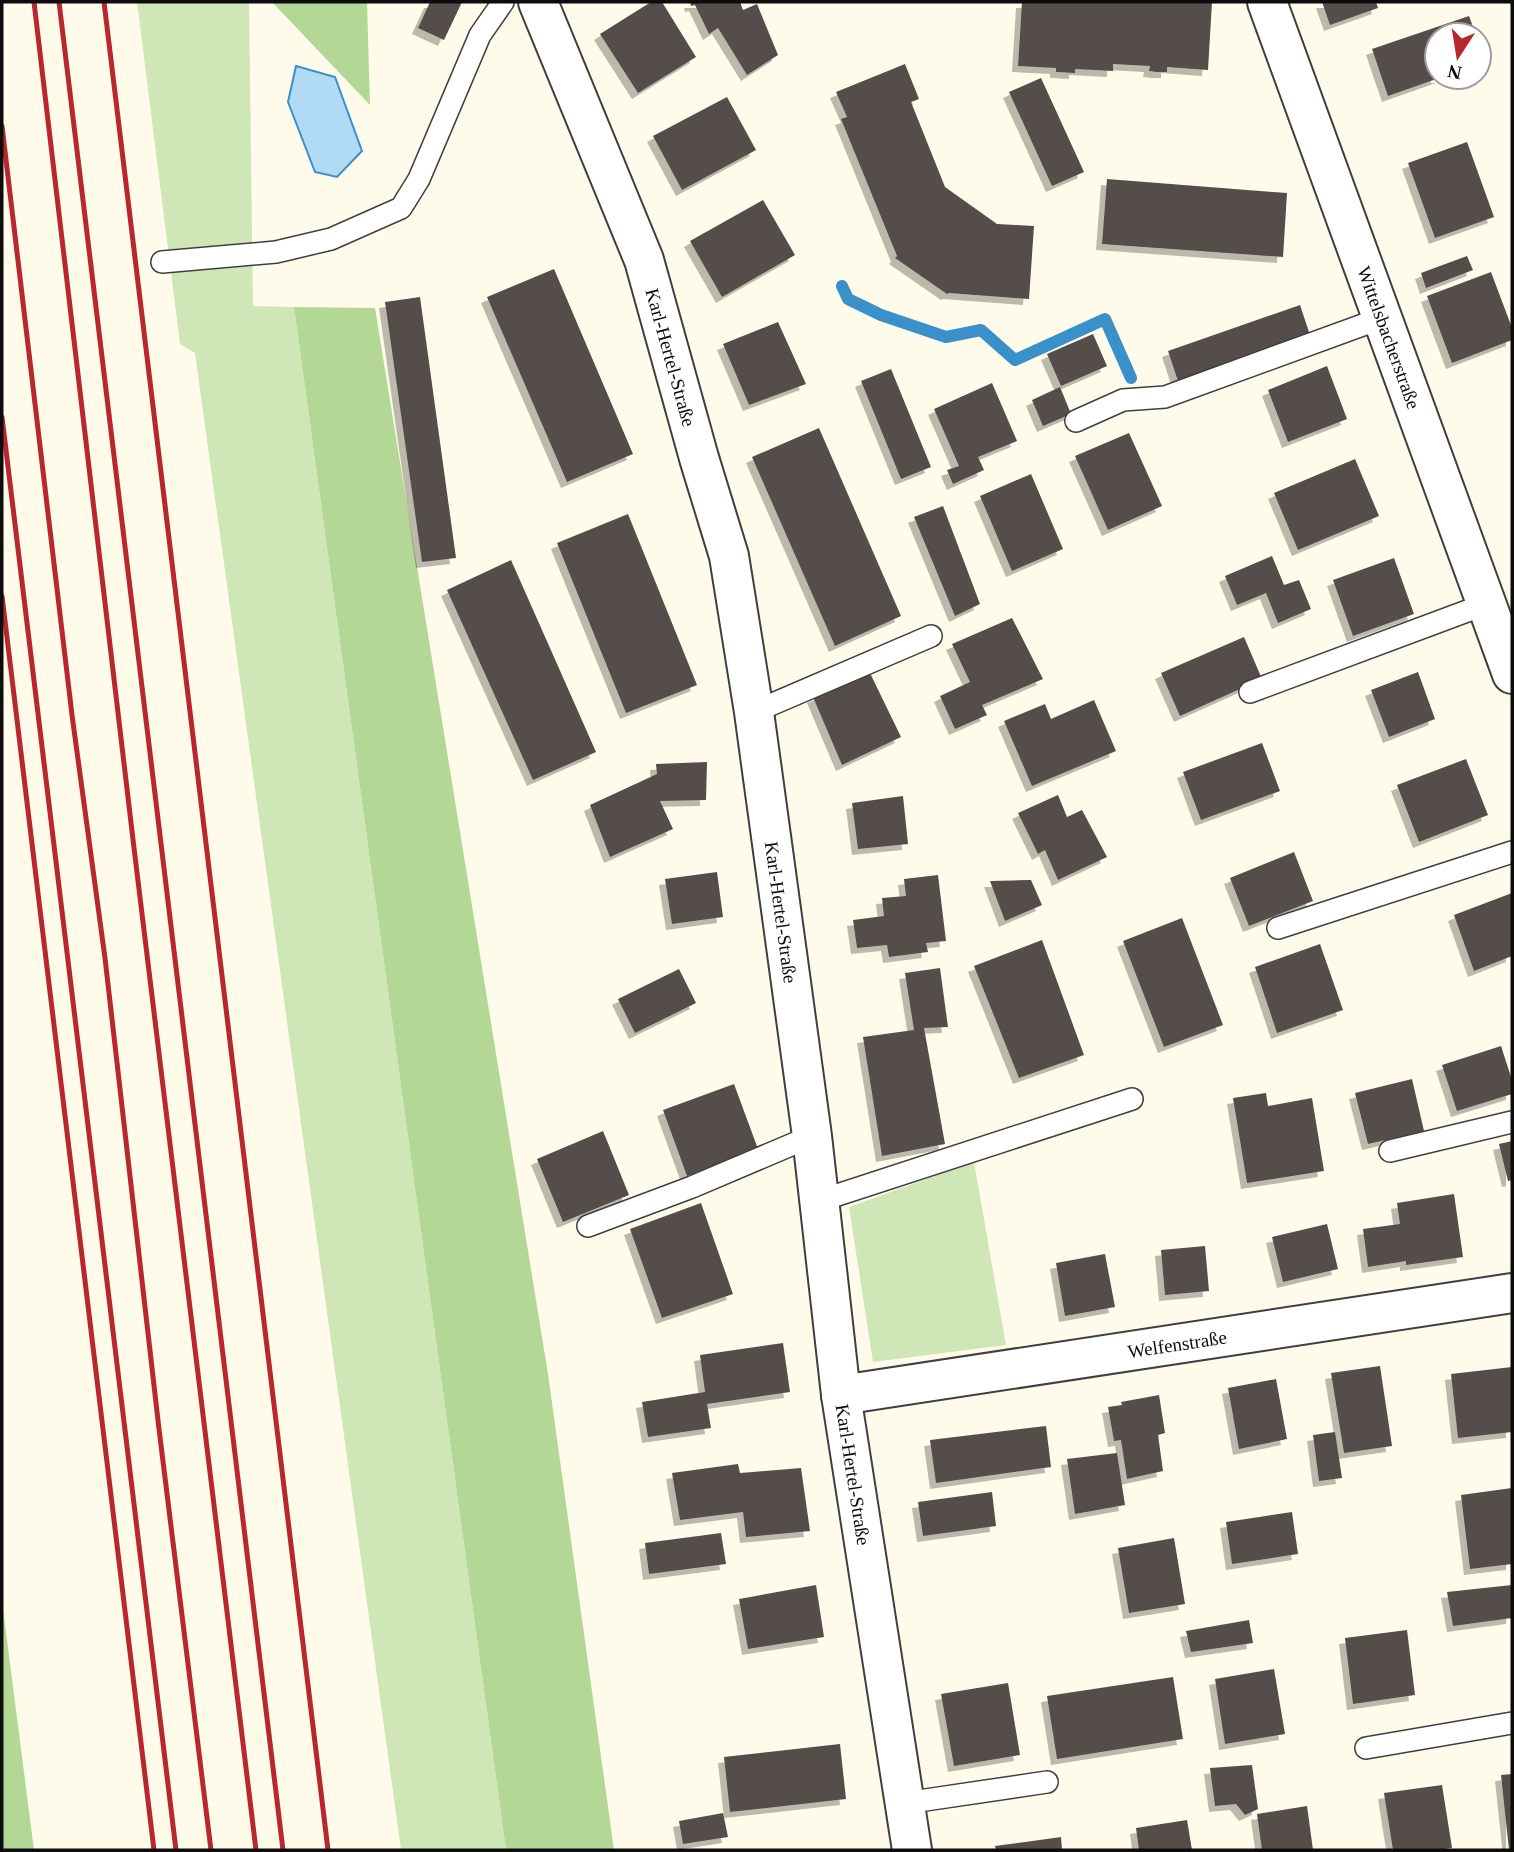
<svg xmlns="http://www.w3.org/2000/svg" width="1514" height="1852" font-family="Georgia,serif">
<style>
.green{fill:#cfe7b6}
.forest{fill:#b3d896}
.water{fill:#b1dbf4;stroke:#3a90c9;stroke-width:2}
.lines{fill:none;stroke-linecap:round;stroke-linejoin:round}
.stream{stroke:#3a90c9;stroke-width:12}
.building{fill:#544d48;filter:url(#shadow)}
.service-casing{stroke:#3f3f3f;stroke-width:24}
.minor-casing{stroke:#3f3f3f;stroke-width:42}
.service{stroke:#fff;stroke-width:21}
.minor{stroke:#fff;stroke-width:38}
.rail{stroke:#b7282e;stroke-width:5}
.labels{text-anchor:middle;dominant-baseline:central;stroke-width:7;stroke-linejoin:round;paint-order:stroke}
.street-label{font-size:19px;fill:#0c0c0c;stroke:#fff}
</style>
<defs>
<filter id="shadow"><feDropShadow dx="-6" dy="6" stdDeviation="0" flood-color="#0004"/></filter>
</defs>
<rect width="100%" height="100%" fill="#fffbeb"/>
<path class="green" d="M 137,2 L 249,2 L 253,306 L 294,307 L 506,1850 L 401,1850 L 195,353 L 180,344 Z
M 974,1162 L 1006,1345 L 873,1362 L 849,1207 Z"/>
<path class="forest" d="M 272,2 L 367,2 L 370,105 Z
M 294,307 L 375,308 L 548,1374 L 614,1850 L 506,1850 Z
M 2,1601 L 34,1850 L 2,1850 Z"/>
<path class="water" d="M 296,66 L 335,77 L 362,151 L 337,177 L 315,172 L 288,102 Z"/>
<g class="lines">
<path class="stream" d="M 842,286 L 848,299 L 881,315 L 946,337 L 981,330 L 1015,360 L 1105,319 L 1131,378"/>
</g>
<path class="building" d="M 430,2 L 462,2 L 444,40 L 418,28 Z
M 651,2 L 662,2 L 696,57 L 638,93 L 600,34 Z
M 690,2 L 740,2 L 743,10 L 757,4 L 778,55 L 747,75 L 718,28 L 709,34 L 695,5 L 691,6 Z
M 1022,2 L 1212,2 L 1208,70 L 1167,67 L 1167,72 L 1157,72 L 1149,71 L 1150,66 L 1113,64 L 1113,71 L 1075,69 L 1075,73 L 1056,72 L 1056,68 L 1018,66 Z
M 1322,2 L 1376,2 L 1378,8 L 1330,25 Z
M 1469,16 L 1476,35 L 1437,35 L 1437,77 L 1442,77 L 1388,96 L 1372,49 Z
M 905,64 L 919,99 L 911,102 L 945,187 L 997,224 L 1034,226 L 1029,299 L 949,293 L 947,294 L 895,258 L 897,256 L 841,119 L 847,117 L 836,92 Z
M 1041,78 L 1084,172 L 1052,186 L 1009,92 Z
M 727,97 L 756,150 L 682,190 L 653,136 Z
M 1467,142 L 1494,217 L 1435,238 L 1408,163 Z
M 1107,179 L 1287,193 L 1283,257 L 1102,244 Z
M 763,200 L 795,255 L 722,297 L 690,241 Z
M 1467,256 L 1473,270 L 1426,288 L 1421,273 Z
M 554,269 L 633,454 L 567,482 L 487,297 Z
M 1491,272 L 1512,328 L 1512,340 L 1452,363 L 1427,296 Z
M 420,297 L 456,558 L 422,562 L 385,302 Z
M 1300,305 L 1311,338 L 1179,384 L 1168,351 Z
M 778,322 L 806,384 L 749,405 L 723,344 Z
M 1093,334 L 1107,366 L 1061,386 L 1047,354 Z
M 1327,366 L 1347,419 L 1288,442 L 1268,390 Z
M 891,369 L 931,467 L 901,479 L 861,381 Z
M 992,383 L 1017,441 L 978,457 L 984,470 L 953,484 L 947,470 L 959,466 L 934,409 Z
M 1060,387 L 1071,414 L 1043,426 L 1032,400 Z
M 819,428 L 901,616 L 835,646 L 752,457 Z
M 1129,433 L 1162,506 L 1108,530 L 1075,456 Z
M 1355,459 L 1379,516 L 1298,550 L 1274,493 Z
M 1031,474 L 1063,549 L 1012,571 L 980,496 Z
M 943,506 L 980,604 L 955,616 L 914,517 Z
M 628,514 L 697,685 L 626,713 L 557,543 Z
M 1272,556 L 1284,585 L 1299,580 L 1311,609 L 1278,623 L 1266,593 L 1237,605 L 1225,576 Z
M 1394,558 L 1414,614 L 1353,636 L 1333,580 Z
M 511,560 L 596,752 L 533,780 L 447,590 Z
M 1012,618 L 1043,679 L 982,705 L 987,715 L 955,729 L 940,696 L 970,682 L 952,644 Z
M 1244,637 L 1262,679 L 1180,716 L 1161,673 Z
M 1418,672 L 1435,719 L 1389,737 L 1371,690 Z
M 870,673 L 901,737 L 842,765 L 813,697 Z
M 1094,700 L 1116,751 L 1032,786 L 1004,721 L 1045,704 L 1051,719 Z
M 1262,743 L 1280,791 L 1201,820 L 1183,772 Z
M 1466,759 L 1488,815 L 1419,842 L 1397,785 Z
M 707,762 L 706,800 L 660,801 L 673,829 L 610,857 L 590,805 L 657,774 L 656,764 Z
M 1058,795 L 1067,817 L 1082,810 L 1107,857 L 1058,880 L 1045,850 L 1038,854 L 1018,813 Z
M 903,796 L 908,844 L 858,849 L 852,803 Z
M 1294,852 L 1313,901 L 1249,926 L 1230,878 Z
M 717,872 L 723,917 L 672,924 L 665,879 Z
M 938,875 L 946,941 L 926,943 L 928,952 L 889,957 L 887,945 L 857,948 L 853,920 L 884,916 L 882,898 L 906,896 L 904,879 Z
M 1031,880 L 1042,905 L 1005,921 L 990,881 Z
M 1512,893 L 1512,956 L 1474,971 L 1454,915 Z
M 1182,918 L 1223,1025 L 1164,1047 L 1123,941 Z
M 1042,940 L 1084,1055 L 1019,1078 L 974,966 Z
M 1320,944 L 1343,1010 L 1277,1033 L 1255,967 Z
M 940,968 L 948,1027 L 924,1028 L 945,1144 L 882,1156 L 863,1037 L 914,1030 L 905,973 Z
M 679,969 L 696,1003 L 635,1033 L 618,999 Z
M 1501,1046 L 1512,1080 L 1512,1094 L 1457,1111 L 1442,1065 Z
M 1412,1079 L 1424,1131 L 1368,1144 L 1355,1093 Z
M 734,1084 L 758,1149 L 687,1176 L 663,1110 Z
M 1266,1093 L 1268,1106 L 1312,1098 L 1324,1171 L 1247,1183 L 1233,1098 Z
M 603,1131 L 629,1195 L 563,1222 L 537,1159 Z
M 1512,1141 L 1512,1180 L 1508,1181 L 1499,1144 Z
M 1454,1194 L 1463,1257 L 1406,1265 L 1406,1261 L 1368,1267 L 1363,1229 L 1400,1224 L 1397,1203 Z
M 701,1203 L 733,1294 L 662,1318 L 630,1229 Z
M 1327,1224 L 1338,1269 L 1283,1282 L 1272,1237 Z
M 1205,1246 L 1209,1291 L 1165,1295 L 1161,1250 Z
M 1105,1254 L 1115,1307 L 1065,1316 L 1056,1263 Z
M 783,1343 L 790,1392 L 707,1404 L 711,1428 L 648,1437 L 642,1402 L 705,1392 L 700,1355 Z
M 1380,1366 L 1392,1446 L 1344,1453 L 1331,1373 Z
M 1512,1367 L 1512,1432 L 1458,1438 L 1451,1374 Z
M 1276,1379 L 1287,1439 L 1239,1449 L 1228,1388 Z
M 1159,1395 L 1165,1433 L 1158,1435 L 1163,1471 L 1127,1479 L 1121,1440 L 1114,1441 L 1108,1407 L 1122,1405 L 1121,1402 Z
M 1046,1426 L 1051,1467 L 936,1483 L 930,1440 Z
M 1335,1432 L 1342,1478 L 1319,1481 L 1313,1435 Z
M 1117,1453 L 1125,1505 L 1075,1514 L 1067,1459 Z
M 738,1464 L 740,1473 L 801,1468 L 810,1531 L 746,1537 L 743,1512 L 680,1520 L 672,1473 Z
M 1512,1488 L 1512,1564 L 1470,1569 L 1461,1495 Z
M 992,1492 L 996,1526 L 923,1536 L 918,1502 Z
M 1292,1512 L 1298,1554 L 1232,1564 L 1226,1522 Z
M 721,1533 L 726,1564 L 649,1574 L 645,1543 Z
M 1174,1538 L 1185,1604 L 1129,1613 L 1118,1548 Z
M 816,1585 L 824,1637 L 748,1649 L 739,1599 Z
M 1512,1585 L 1512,1618 L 1453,1626 L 1447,1592 Z
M 1249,1620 L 1253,1643 L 1191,1652 L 1186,1631 Z
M 1407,1630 L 1415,1695 L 1353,1704 L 1345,1638 Z
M 1274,1669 L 1285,1734 L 1225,1744 L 1215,1679 Z
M 1173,1677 L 1183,1739 L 1057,1759 L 1047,1696 Z
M 1008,1683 L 1020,1755 L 954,1766 L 941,1694 Z
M 840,1744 L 846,1799 L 730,1812 L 724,1757 Z
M 1252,1765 L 1258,1809 L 1245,1815 L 1236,1804 L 1215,1806 L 1210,1768 Z
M 1512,1774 L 1512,1850 L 1509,1850 L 1501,1775 Z
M 1442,1785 L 1452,1848 L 1436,1850 L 1393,1850 L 1384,1793 Z
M 1307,1806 L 1313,1850 L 1262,1850 L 1257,1814 Z
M 723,1813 L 728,1837 L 683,1844 L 679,1821 Z
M 1187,1820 L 1192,1850 L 1139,1850 L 1136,1828 Z
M 1061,1837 L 1062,1850 L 996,1850 L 995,1846 Z"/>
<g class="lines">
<g class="service-casing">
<path id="service" d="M 162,262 L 276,252 L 331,239 L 401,208 L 419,179 L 480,35 L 503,2
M 1076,421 L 1123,400 L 1165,397 L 1382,318
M 1250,692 L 1486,604
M 754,712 L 931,636
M 1278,928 L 1512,852
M 1390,1151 L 1512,1122
M 819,1201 L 1132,1099
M 588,1226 L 692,1187 L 812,1136
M 1366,1748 L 1512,1723
M 905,1803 L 1047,1782"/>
</g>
<g class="minor-casing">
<g id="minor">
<path id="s1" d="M 538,2 L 644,260 L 699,458 L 729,556 L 754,712 L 812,1136 L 841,1395 L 912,1850"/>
<path id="s2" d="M 1267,2 L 1512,674"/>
<path id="s3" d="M 841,1395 L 1512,1293"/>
</g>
</g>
<use href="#service" class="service"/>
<use href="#minor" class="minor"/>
<path class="rail" d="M 34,2 L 134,848 L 256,1850
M 59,2 L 283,1850
M 104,2 L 328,1850
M 2,126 L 72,715 L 105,958 L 159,1429 L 211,1850
M 2,417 L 176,1850
M 2,596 L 154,1850"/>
</g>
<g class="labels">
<g class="street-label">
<text stroke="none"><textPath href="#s2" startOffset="357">Wittelsbacherstraße</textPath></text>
<text stroke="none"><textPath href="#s1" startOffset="380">Karl-Hertel-Straße</textPath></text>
<text stroke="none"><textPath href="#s1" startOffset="947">Karl-Hertel-Straße</textPath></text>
<text stroke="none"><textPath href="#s3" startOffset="340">Welfenstraße</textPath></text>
<text stroke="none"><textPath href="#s1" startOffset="1514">Karl-Hertel-Straße</textPath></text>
</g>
</g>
<rect width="1514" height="1852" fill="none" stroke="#0c0c0c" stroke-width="7"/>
<g transform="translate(1458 56) rotate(192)"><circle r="33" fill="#ffffff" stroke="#9e9e9e" stroke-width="2"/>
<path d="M0-5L12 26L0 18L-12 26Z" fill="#b7282e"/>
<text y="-10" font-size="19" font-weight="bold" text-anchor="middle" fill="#0c0c0c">N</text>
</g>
</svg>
